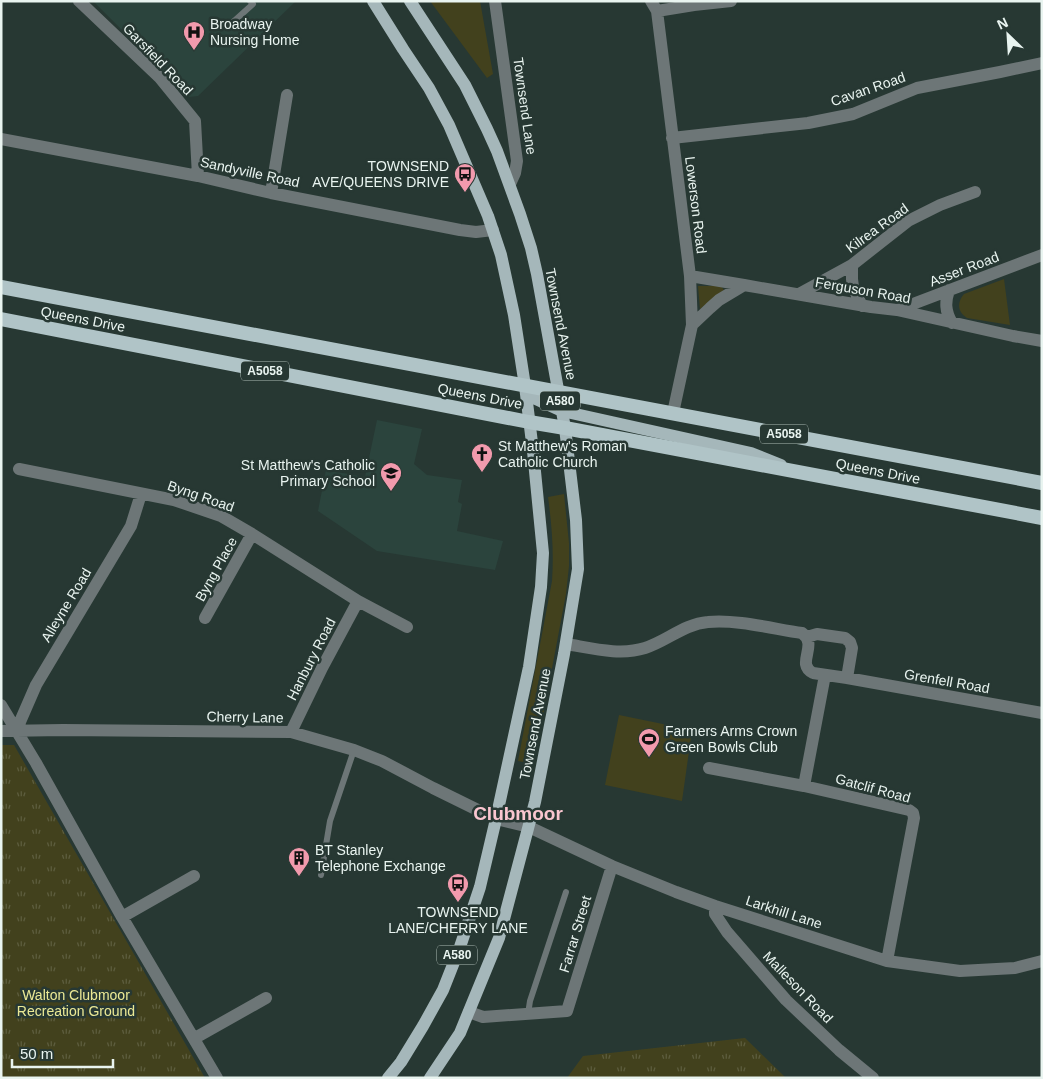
<svg xmlns="http://www.w3.org/2000/svg" width="1043" height="1079" font-family="Helvetica,sans-serif">
<style>
.built{fill:#2b443d}
.grass{fill:#42411d}
.park{fill:url(#park-tufts)}
.lines{fill:none;stroke-linecap:round;stroke-linejoin:round}
.service{stroke:#6d7677;stroke-width:6}
.minor{stroke:#6d7677;stroke-width:12}
.primary{stroke:#a5b7ba;stroke-width:12}
.trunk{stroke:#b0c4c7;stroke-width:14}
.labels{text-anchor:middle;dominant-baseline:central;stroke-width:5;stroke-linejoin:round;paint-order:stroke}
.shield{fill:#273833;stroke:#afbcb7;stroke-width:1}
.shield-label{font-size:12px;font-weight:bold;fill:#e9f4f0}
.poi-label{font-size:14px;fill:#e9f4f0;stroke:#273833;text-anchor:start}
.street-label{font-size:14px;fill:#e9f4f0;stroke:#273833}
.park-label{font-size:14px;fill:#ebe995;stroke:#273833}
.district-label{font-size:19px;font-weight:bold;fill:#fac6d0;stroke:#273833}
</style>
<defs>
<pattern id="park-tufts" width="24" height="20" patternUnits="userSpaceOnUse" patternTransform="scale(1.25)"><rect width="24" height="20" fill="#42411d"/><path d="M3 7l-1-3M5 7V3M7 7l1-3M15 17l-1-3M17 17v-4M19 17l1-3" fill="none" stroke="#5d5d3e"/></pattern>
</defs>
<rect width="100%" height="100%" fill="#273833"/>
<path class="built" d="M 93,1 L 296,1 L 198,96 L 189,97 Z
M 377,420 L 422,429 L 414,464 L 427,475 L 462,480 L 458,502 L 462,504 L 457,531 L 503,541 L 495,570 L 377,551 L 318,511 L 326,470 L 365,477 Z"/>
<path class="grass" d="M 430,1 L 480,1 L 493,74 L 487,78 Z
M 1004,279 L 1010,325 L 967,318 C 957,312 957,302 964,294 Z
M 698,286 L 721,286 L 724,290 L 700,309 Z
M 564,494 L 569,543 L 569,566 L 566,594 L 534,764 L 518,761 L 552,581 C 554,553 552,526 548,497 Z
M 619,715 L 692,730 L 682,801 L 605,785 Z"/>
<path class="park" d="M 1,745 L 14,745 L 205,1078 L 1,1078 Z
M 745,1038 L 786,1078 L 567,1078 L 583,1056 Z"/>
<g class="lines">
<path class="service" d="M 233,22 L 253,4 L 250,1
M 321,875 L 330,821 L 354,750
M 528,1014 L 530,1001 L 566,892"/>
<path class="minor" d="M 79,1 L 160,78 L 195,121 L 198,176
M 495,1 L 517,161 L 515,173 L 510,184
M 651,1 L 657,11 L 690,276 L 692,325 L 673,413
M 657,11 L 694,5 L 731,1
M 672,138 L 808,123 L 853,114 L 917,88 L 1000,72 L 1042,63
M 1,139 L 198,176 L 271,193 L 460,230 L 476,232 L 493,230
M 271,193 L 287,95
M 852,265 L 852,279 L 853,287 L 862,306
M 690,276 L 744,285
M 949,290 C 945,302 945,311 952,323
M 799,294 L 852,265 L 908,221 L 940,205 L 975,192
M 897,310 L 1042,255
M 692,325 L 710,308 L 719,300 L 744,285 L 871,307 L 897,310 L 1013,336 L 1042,341
M 19,469 L 174,500 L 221,516 L 252,534 L 358,601 L 407,627
M 205,618 L 252,534
M 807,637 L 817,634 L 845,638 L 850,642 L 852,648 L 847,678
M 566,644 C 591,648 620,656 645,648 C 667,641 684,624 708,622 C 736,619 774,629 802,633 C 819,645 795,664 813,673 L 847,678 L 1042,713
M 1,705 L 36,763 L 122,917 L 217,1078
M 1,731 L 63,730 L 291,732 L 354,750 L 382,761 L 433,788 L 496,819 L 529,827 L 612,866 L 676,892 L 715,906 L 887,961 L 960,971 L 1015,968 L 1042,961
M 16,731 L 36,685 L 131,526 L 141,494
M 291,732 L 322,668 L 358,601
M 709,768 L 804,786 L 909,810 L 913,813 L 914,818 L 887,961
M 804,786 L 825,675
M 715,906 L 715,914 L 727,932 L 786,1000 L 839,1050 L 873,1078
M 122,917 L 194,876
M 469,1012 L 483,1017 L 567,1011 L 612,866
M 195,1038 L 266,998"/>
<path class="primary" d="M 373,1 L 403,49 L 429,88 L 449,125 L 488,216 L 501,255 L 514,315 L 525,386 L 533,451 L 543,553 L 541,587 L 529,667 L 496,819 L 480,887 L 460,947 L 443,990 L 423,1026 L 401,1062 L 388,1078
M 410,1 L 465,85 L 487,129 L 497,151 L 520,214 L 531,248 L 537,274 L 565,428 L 576,520 L 578,569 L 564,654 L 535,802 L 499,938 L 460,1033 L 430,1078
M 526,387 L 536,399 L 562,411 L 751,453 L 781,465"/>
<path class="trunk" d="M 1,287 L 1042,483
M 1,319 L 529,422 L 565,428 L 1042,518"/>
</g>
<defs>
<g id="hospital-pin" transform="scale(1.125)"><path d="M0 17L-7.5 6A9.5 9.5 0 1 1 7.5 6Z" fill="#f29aad" stroke="#273833"/><path d="M-5-5h3v3.5h4V-5h3V5h-3V1.5h-4V5h-3Z" fill="#111"/></g>
<g id="bus-pin" transform="scale(1.125)"><path d="M0 17L-7.5 6A9.5 9.5 0 1 1 7.5 6Z" fill="#f29aad" stroke="#273833"/><path d="M-5-6H5V4H4V6H2V4H-2V6H-4V4H-5ZM-3.5-4V0h7V-4ZM-3.5 1.2v1.5H-2V1.2ZM2 1.2v1.5H3.5V1.2Z" fill="#111"/></g>
<g id="church-pin" transform="scale(1.125)"><path d="M0 17L-7.5 6A9.5 9.5 0 1 1 7.5 6Z" fill="#f29aad" stroke="#273833"/><path d="M-1.2-6h2.4v3.5h3.3v2.4h-3.3V6h-2.4V-.1h-3.3v-2.4h3.3Z" fill="#111"/></g>
<g id="school-pin" transform="scale(1.125)"><path d="M0 17L-7.5 6A9.5 9.5 0 1 1 7.5 6Z" fill="#f29aad" stroke="#273833"/><path d="M0-5L7-2L0 1L-7-2ZM-4 1L0 2.5L4 1V4Q0 6-4 4Z" fill="#111"/></g>
<g id="stadium-pin" transform="scale(1.125)"><path d="M0 17L-7.5 6A9.5 9.5 0 1 1 7.5 6Z" fill="#f29aad" stroke="#273833"/><path d="M0-5a6.5 5 0 1 0 0 10a6.5 5 0 1 0 0-10ZM-3.5-1.8h7v3.6h-7Z" fill="#111"/></g>
<g id="building-pin" transform="scale(1.125)"><path d="M0 17L-7.5 6A9.5 9.5 0 1 1 7.5 6Z" fill="#f29aad" stroke="#273833"/><path d="M-4-6H4V6H1V3H-1V6H-4ZM-2.5-4.3h1.7v1.8h-1.7ZM.8-4.3h1.7v1.8H.8ZM-2.5-1h1.7V.8h-1.7ZM.8-1h1.7V.8H.8Z" fill="#111"/></g>
</defs>
<g fill-rule="evenodd">
<use href="#hospital-pin" x="194" y="32"/>
<use href="#bus-pin" x="465" y="174"/>
<use href="#church-pin" x="482" y="454"/>
<use href="#school-pin" x="391" y="473"/>
<use href="#stadium-pin" x="649" y="739"/>
<use href="#building-pin" x="299" y="858"/>
<use href="#bus-pin" x="458" y="884"/>
</g>
<g class="labels">
<g class="shield">
<rect x="241" y="361.5" width="48" height="19" rx="4"/>
<rect x="540" y="391.5" width="40" height="19" rx="4"/>
<rect x="760" y="424.5" width="48" height="19" rx="4"/>
<rect x="437" y="945.5" width="40" height="19" rx="4"/>
</g>
<g class="shield-label">
<text x="265" y="371">A5058</text>
<text x="560" y="401">A580</text>
<text x="784" y="434">A5058</text>
<text x="457" y="955">A580</text>
</g>
<g class="poi-label">
<text x="210" y="24">Broadway<tspan x="210" dy="16">Nursing Home</tspan></text>
<text x="449" y="166" text-anchor="end">TOWNSEND<tspan x="449" dy="16">AVE/QUEENS DRIVE</tspan></text>
<text x="498" y="446">St Matthew's Roman<tspan x="498" dy="16">Catholic Church</tspan></text>
<text x="375" y="465" text-anchor="end">St Matthew's Catholic<tspan x="375" dy="16">Primary School</tspan></text>
<text x="665" y="731">Farmers Arms Crown<tspan x="665" dy="16">Green Bowls Club</tspan></text>
<text x="315" y="850">BT Stanley<tspan x="315" dy="16">Telephone Exchange</tspan></text>
<text x="458" y="912" text-anchor="middle">TOWNSEND<tspan x="458" dy="16">LANE/CHERRY LANE</tspan></text>
</g>
<g class="street-label">
<text transform="translate(158 59) rotate(46)">Garsfield Road</text>
<text transform="translate(868 89) rotate(-19)">Cavan Road</text>
<text transform="translate(525 106) rotate(82)">Townsend Lane</text>
<text transform="translate(250 172) rotate(12)">Sandyville Road</text>
<text transform="translate(696 205) rotate(83)">Lowerson Road</text>
<text transform="translate(877 228) rotate(-36)">Kilrea Road</text>
<text transform="translate(964 269) rotate(-21)">Asser Road</text>
<text transform="translate(863 290) rotate(10)">Ferguson Road</text>
<text transform="translate(83 319) rotate(11)">Queens Drive</text>
<text transform="translate(561 324) rotate(79)">Townsend Avenue</text>
<text transform="translate(480 396) rotate(11)">Queens Drive</text>
<text transform="translate(878 471) rotate(11)">Queens Drive</text>
<text transform="translate(201 496) rotate(19)">Byng Road</text>
<text transform="translate(216 569) rotate(-61)">Byng Place</text>
<text transform="translate(66 605) rotate(-59)">Alleyne Road</text>
<text transform="translate(311 659) rotate(-63)">Hanbury Road</text>
<text transform="translate(947 681) rotate(10)">Grenfell Road</text>
<text transform="translate(245 717) rotate(1)">Cherry Lane</text>
<text transform="translate(535 724) rotate(-79)">Townsend Avenue</text>
<text transform="translate(873 788) rotate(15)">Gatclif Road</text>
<text transform="translate(784 912) rotate(18)">Larkhill Lane</text>
<text transform="translate(575 934) rotate(-73)">Farrar Street</text>
<text transform="translate(798 987) rotate(46)">Malleson Road</text>
</g>
<g class="park-label">
<text x="76" y="995">Walton Clubmoor<tspan x="76" dy="16">Recreation Ground</tspan></text>
</g>
<g class="district-label">
<text x="518" y="813">Clubmoor</text>
</g>
</g>
<rect width="1043" height="1079" fill="none" stroke="#e9f4f0" stroke-width="5"/>
<g transform="translate(1008 35) rotate(335)" stroke="#273833" stroke-width="4" paint-order="stroke">
<path d="M0-4L9 19L0 12L-9 19Z" fill="#e9f4f0"/>
<text y="-8" font-size="14" font-weight="bold" text-anchor="middle" fill="#e9f4f0">N</text>
</g>
<path d="M12 1059v8h101v-8" fill="none" stroke="#e9f4f0" stroke-width="2.5"/>
<text x="20" y="1059" font-size="15" fill="#e9f4f0" stroke="#273833" stroke-width="4" paint-order="stroke">50 m</text>
</svg>
